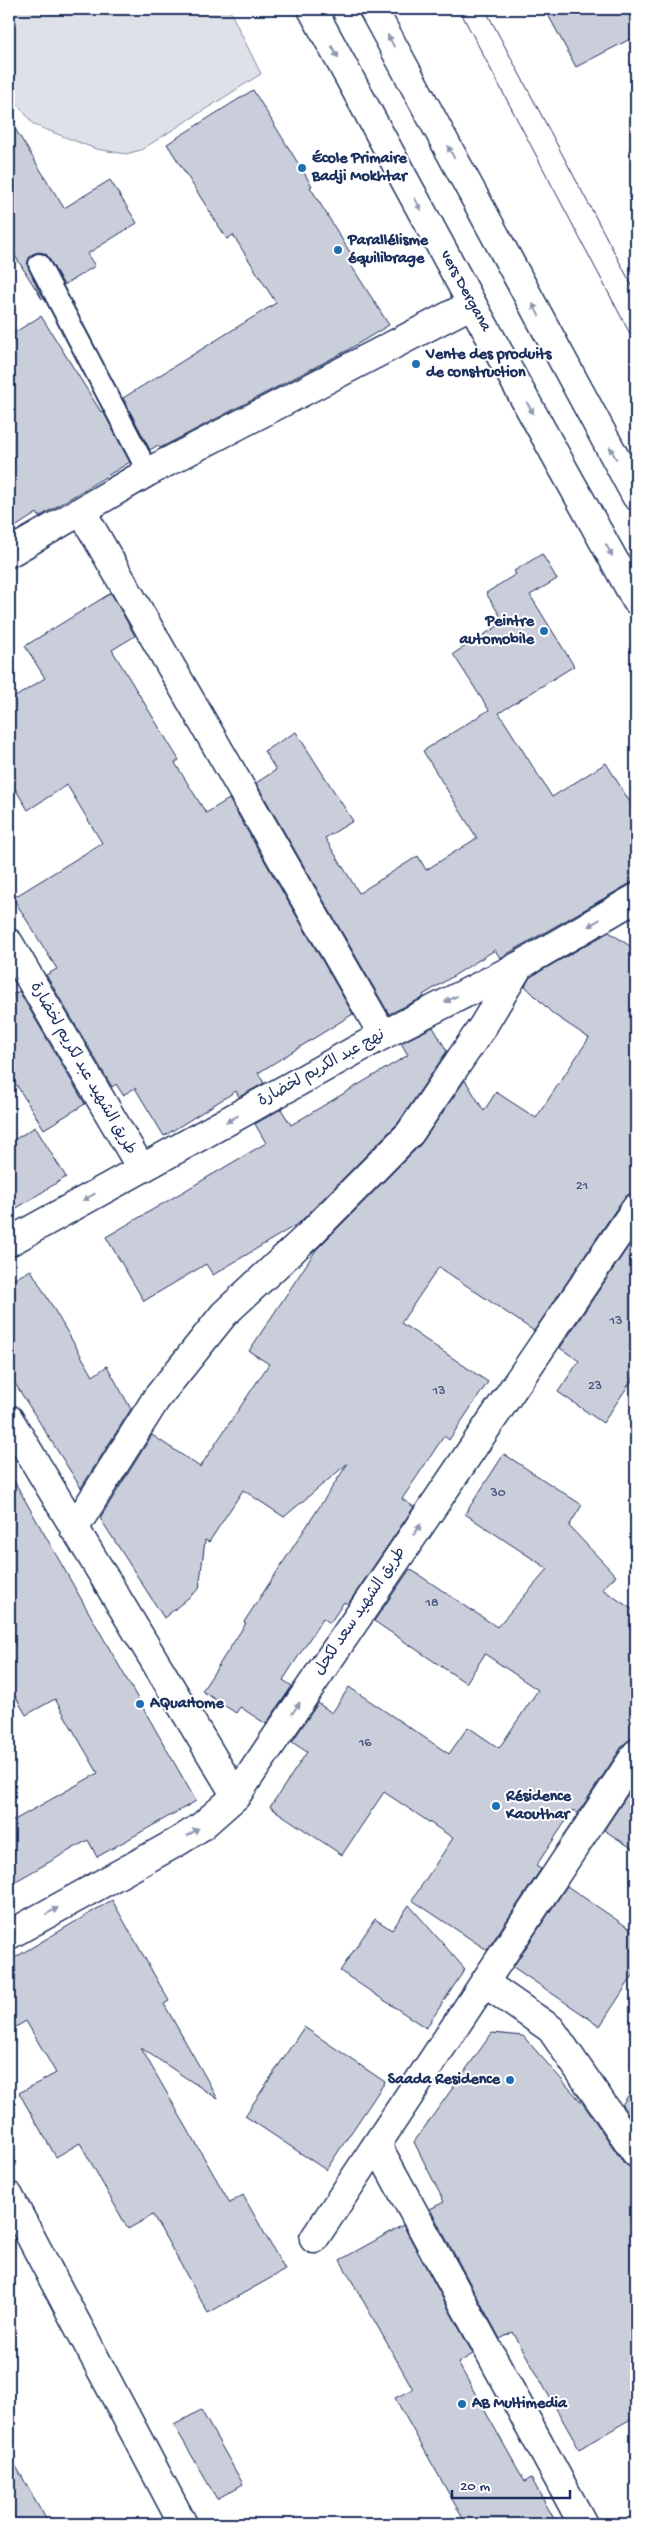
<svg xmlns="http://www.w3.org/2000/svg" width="645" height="2533" font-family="'Gochi Hand','Playpen Sans Arabic',sans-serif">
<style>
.green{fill:#dee1e7;stroke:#7c88a2}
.building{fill:#caceda;stroke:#1b2f5e}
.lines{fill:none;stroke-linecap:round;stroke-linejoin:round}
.service-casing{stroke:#1b2f5e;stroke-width:24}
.minor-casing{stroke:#1b2f5e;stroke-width:31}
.secondary-casing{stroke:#1b2f5e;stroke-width:31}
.primary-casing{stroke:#1b2f5e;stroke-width:31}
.service{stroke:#fff;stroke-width:20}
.minor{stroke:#fff;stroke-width:28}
.secondary{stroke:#fff;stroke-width:28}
.primary{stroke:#fff;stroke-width:28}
.tram{stroke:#1b2f5e;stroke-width:1}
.oneway{fill:#8d97ae}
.poi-dot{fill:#1f6fb2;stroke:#fff;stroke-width:2}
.labels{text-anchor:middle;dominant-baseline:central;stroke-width:4;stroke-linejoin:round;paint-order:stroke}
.number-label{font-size:14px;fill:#47577d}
.poi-label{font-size:16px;font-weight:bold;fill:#1b2f5e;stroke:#fff;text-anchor:start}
.street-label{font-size:16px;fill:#1b2f5e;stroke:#fff}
</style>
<rect width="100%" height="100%" fill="#fff"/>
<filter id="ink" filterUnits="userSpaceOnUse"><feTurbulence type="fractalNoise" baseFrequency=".02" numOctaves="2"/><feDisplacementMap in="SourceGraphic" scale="10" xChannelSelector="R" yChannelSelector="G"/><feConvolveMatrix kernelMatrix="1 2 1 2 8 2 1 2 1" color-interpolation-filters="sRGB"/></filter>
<g filter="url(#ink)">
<path class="green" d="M 9,9 L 229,9 L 261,74 L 141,150 L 126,154 L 96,149 L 34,125 L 15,101 L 9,86 Z"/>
<path class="building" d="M 545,9 L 636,9 L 636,36 L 576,67 Z
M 253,90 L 312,186 L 310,187 L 354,259 L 349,262 L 389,325 L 346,351 L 160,448 L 158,445 L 150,450 L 123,398 L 276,303 L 233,235 L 227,239 L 167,144 Z
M 9,119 L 64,208 L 110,180 L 137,223 L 87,254 L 95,266 L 64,285 L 46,254 L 40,252 L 33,254 L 27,264 L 42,299 L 9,246 Z
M 41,316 L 101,412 L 103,411 L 130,462 L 39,517 L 37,513 L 9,531 L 9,336 Z
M 542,554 L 557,579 L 530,595 L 574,666 L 499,713 L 552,797 L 606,763 L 636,812 L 636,880 L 500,958 L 495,950 L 423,995 L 424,997 L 389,1014 L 256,783 L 276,770 L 264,751 L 296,732 L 353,821 L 325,838 L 359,893 L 418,856 L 426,870 L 477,838 L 423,751 L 489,710 L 453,654 L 504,622 L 486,593 L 516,574 L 514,571 Z
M 111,593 L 135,636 L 112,650 L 179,760 L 175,763 L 206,813 L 229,799 L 353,1014 L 258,1073 L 264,1083 L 239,1097 L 236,1091 L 164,1136 L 135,1088 L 123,1095 L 116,1084 L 112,1087 L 46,975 L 57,969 L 13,898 L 102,843 L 67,785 L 28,810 L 9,779 L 9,701 L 45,678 L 25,646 Z
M 609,932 L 636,950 L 636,1193 L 629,1194 L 623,1199 L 534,1331 L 439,1267 L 401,1323 L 488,1382 L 449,1440 L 444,1436 L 402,1499 L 414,1507 L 348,1604 L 344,1602 L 330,1623 L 323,1618 L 283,1680 L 292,1686 L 266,1724 L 240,1707 L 236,1713 L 202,1691 L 246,1623 L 244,1622 L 348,1463 L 284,1517 L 243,1490 L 209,1542 L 205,1540 L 199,1589 L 164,1618 L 100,1518 L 152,1435 L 200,1467 L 269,1364 L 249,1351 L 316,1250 L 421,1144 L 465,1080 L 484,1111 L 496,1092 L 536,1118 L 589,1038 L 553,1014 L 525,986 L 530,977 Z
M 19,991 L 85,1104 L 44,1129 L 9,1073 L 9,997 Z
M 433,1027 L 447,1051 L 398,1123 L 299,1223 L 213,1275 L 206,1264 L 144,1301 L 106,1237 L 266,1143 L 255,1124 L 281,1109 L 291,1125 L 408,1055 L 401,1043 Z
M 35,1127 L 66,1177 L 9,1213 L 9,1143 Z
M 636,1235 L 636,1374 L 603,1423 L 558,1392 L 579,1361 L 560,1348 Z
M 31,1270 L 93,1376 L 107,1366 L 131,1409 L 81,1488 L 9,1374 L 9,1282 Z
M 504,1454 L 582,1505 L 569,1526 L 616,1576 L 602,1589 L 636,1612 L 636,1738 L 629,1740 L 623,1745 L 578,1813 L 573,1810 L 536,1866 L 541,1869 L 487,1950 L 412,1900 L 453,1838 L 384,1792 L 342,1855 L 270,1807 L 307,1752 L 292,1742 L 318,1703 L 332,1713 L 349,1687 L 449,1754 L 468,1727 L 499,1748 L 538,1690 L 485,1654 L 466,1683 L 374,1621 L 410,1569 L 497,1627 L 548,1569 L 465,1514 Z
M 9,1472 L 196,1801 L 97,1857 L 88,1840 L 9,1885 L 9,1823 L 98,1773 L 55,1699 L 26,1715 L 9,1685 Z
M 636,1782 L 636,1851 L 604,1830 Z
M 567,1886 L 636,1933 L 636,1971 L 600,2026 L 513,1967 Z
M 112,1900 L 169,2001 L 164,2004 L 218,2099 L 141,2048 L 230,2203 L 243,2195 L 285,2270 L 208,2313 L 153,2215 L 128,2229 L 80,2143 L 56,2157 L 19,2093 L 56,2073 L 26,2021 L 9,2031 L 9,1961 Z
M 409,1905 L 465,1969 L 426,2028 L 340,1971 L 375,1919 L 392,1930 Z
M 304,2027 L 385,2082 L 326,2170 L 245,2116 Z
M 492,2033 L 523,2036 L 584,2105 L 623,2162 L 629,2167 L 636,2168 L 636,2416 L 579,2449 L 513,2332 L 500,2339 L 430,2209 L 444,2202 L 414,2142 Z
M 636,2084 L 636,2126 L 622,2105 Z
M 403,2225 L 473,2354 L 458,2363 L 525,2482 L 531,2478 L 557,2524 L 466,2524 L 395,2398 L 413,2389 L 340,2260 Z
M 201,2410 L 243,2484 L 217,2499 L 174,2425 Z
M 9,2454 L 49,2524 L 9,2524 Z"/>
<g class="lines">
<g class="service-casing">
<path id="service" d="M 39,264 L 148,472"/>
</g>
<g class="minor-casing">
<path id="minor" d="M 82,512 L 383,1035
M 9,553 L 148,472 L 472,304
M 9,943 L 141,1168
M 9,1419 L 236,1796
M 74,1529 L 156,1399 L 224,1314 L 310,1234 L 410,1133 L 483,1026 L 519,966
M 485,1983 L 551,2029 L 636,2153
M 377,2145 L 583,2524
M 314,2239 L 636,1754"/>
</g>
<g class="secondary-casing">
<path id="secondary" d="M 9,1242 L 383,1035 L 519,966 L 636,898
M 9,1935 L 179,1841 L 202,1826 L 236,1796 L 636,1208
M 9,2196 L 183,2524"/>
</g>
<g class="primary-casing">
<g id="primary">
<path id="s1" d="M 312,9 L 472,304 L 636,600"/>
<path d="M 373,9 L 636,496"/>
</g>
</g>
<use href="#service" class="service"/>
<use href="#minor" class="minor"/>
<use href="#secondary" class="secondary"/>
<use href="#primary" class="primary"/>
<path class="tram" d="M 459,9 L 636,345
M 485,9 L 636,293"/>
</g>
<defs><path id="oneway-solid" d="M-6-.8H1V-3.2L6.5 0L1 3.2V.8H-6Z" transform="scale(1.25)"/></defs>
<g class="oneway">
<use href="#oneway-solid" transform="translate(391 41) rotate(-118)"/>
<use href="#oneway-solid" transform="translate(335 52) rotate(61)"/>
<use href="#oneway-solid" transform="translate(451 152) rotate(-118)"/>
<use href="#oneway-solid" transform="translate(418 204) rotate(62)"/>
<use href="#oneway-solid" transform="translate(536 310) rotate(-118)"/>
<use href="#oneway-solid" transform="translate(530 408) rotate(61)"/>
<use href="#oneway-solid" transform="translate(613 453) rotate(-118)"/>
<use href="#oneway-solid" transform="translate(609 550) rotate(61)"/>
<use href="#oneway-solid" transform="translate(594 923) rotate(149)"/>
<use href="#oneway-solid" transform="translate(451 999) rotate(153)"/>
<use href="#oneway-solid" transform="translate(232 1119) rotate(151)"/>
<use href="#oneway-solid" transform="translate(89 1197) rotate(151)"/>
<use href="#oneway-solid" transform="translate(417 1530) rotate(-56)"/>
<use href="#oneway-solid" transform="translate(296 1708) rotate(-56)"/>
<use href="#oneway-solid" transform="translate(193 1832) rotate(-34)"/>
<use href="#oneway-solid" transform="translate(52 1911) rotate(-29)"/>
</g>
</g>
<g class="poi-dot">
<circle cx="302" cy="168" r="5"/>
<circle cx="338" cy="250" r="5"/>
<circle cx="416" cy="364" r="5"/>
<circle cx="544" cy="631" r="5"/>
<circle cx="140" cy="1704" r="5"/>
<circle cx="496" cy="1806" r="5"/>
<circle cx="510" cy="2080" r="5"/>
<circle cx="462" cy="2404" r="5"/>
</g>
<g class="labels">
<g class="number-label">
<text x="582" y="1186">21</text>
<text x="616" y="1321">13</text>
<text x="595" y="1386">23</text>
<text x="439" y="1391">13</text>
<text x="498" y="1493">30</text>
<text x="432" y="1603">18</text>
<text x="365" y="1743">16</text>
</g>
<g class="poi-label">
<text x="312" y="159">École Primaire<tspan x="312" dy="18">Badji Mokhtar</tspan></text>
<text x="348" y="241">Parallélisme<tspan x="348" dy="18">équilibrage</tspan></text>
<text x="426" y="355">Vente des produits<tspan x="426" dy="18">de construction</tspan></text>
<text x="534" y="622" text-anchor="end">Peintre<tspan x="534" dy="18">automobile</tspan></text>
<text x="150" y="1704">AQuaHome</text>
<text x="506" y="1797">Résidence<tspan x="506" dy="18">Kaouthar</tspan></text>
<text x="500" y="2080" text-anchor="end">Saada Residence</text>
<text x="472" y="2404">AB Multimedia</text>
</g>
<g class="street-label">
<text stroke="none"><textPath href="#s1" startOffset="321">vers Dergana</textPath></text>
<text transform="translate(82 1069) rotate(60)">طريق الشهيد عبد لكريم لخضارة</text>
<text transform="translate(322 1069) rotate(-29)">نهج عبد الكريم لخضارة</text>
<text transform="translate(361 1612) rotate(-56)">طريق الشهيد سعد لكحل</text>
</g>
</g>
<rect width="645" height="2533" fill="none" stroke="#fff" stroke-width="30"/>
<rect x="15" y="15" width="615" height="2503" fill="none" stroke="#1b2f5e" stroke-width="2" filter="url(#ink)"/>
<path d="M452 2490v8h118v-8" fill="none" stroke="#1b2f5e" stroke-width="2.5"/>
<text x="460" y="2490" font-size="15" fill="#1b2f5e" stroke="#ffffff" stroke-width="4" paint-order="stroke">20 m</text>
</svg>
